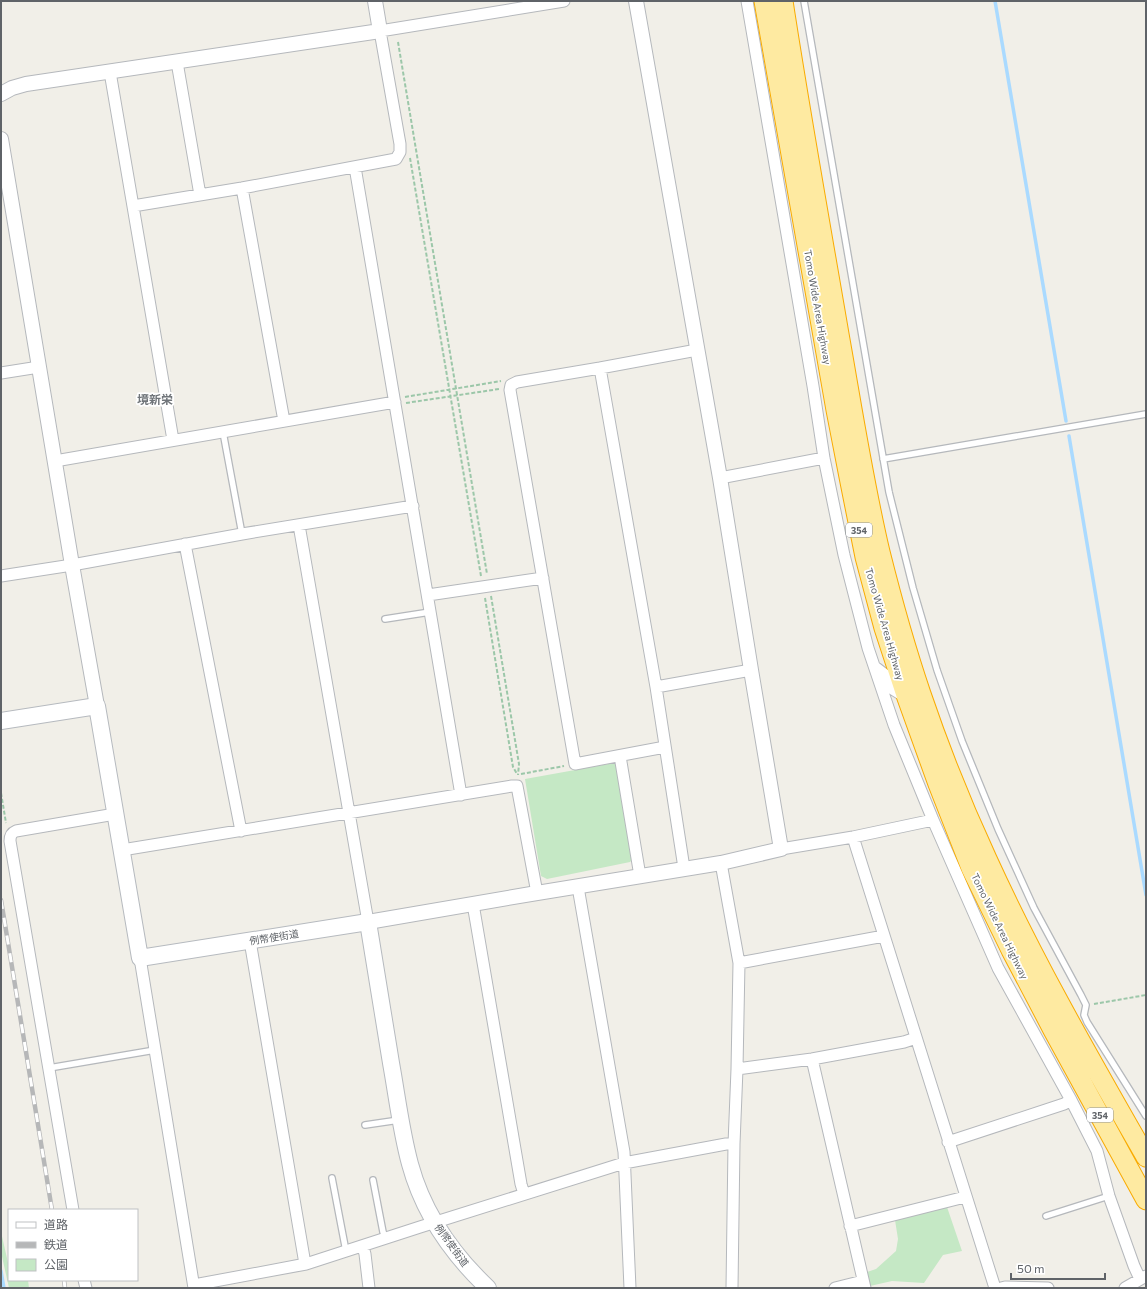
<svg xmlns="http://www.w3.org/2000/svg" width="1147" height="1289" font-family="Commissioner,'Noto Sans JP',sans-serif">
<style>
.green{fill:#c5e8c5}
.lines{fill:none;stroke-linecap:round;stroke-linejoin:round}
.stream{stroke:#aadaff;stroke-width:3.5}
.service-casing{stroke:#b5b8bc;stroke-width:8}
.minor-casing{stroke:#b5b8bc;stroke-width:13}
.tertiary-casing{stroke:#b5b8bc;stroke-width:16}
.secondary-casing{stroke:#b6babf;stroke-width:18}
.trunk-casing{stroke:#f9ab00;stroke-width:21}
.path{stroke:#9cc7a9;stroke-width:2;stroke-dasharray:4 2;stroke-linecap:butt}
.service{stroke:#fff;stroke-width:5.5}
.minor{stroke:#fff;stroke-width:11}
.tertiary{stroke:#fff;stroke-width:14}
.secondary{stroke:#fff;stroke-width:16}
.trunk{stroke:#feeaa1;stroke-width:19}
.rail-casing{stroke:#b6b7b8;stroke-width:4.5}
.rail{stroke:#fff;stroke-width:3;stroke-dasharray:9;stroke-linecap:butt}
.labels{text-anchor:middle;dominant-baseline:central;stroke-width:3.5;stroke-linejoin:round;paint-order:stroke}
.shield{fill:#fff;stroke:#8f9295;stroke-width:1}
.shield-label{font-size:9px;font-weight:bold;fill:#5f6368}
.street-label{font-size:10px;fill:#5f6368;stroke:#fff}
.quarter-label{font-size:12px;font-weight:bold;fill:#70757a;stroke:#fff}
</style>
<rect width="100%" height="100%" fill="#f1efe8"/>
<path class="green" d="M 614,763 L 618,766 L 633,859 L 630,862 L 547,879 L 541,876 L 525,779 Z
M 947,1207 L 962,1251 L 943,1255 L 924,1283 L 892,1281 L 870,1286 L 867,1272 L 876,1269 L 896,1251 L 898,1239 L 895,1220 Z
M 1,1232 L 9,1267 L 9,1280 L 28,1280 L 29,1288 L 9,1288 L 1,1252 Z"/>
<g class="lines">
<path class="stream" d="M 995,1 L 1066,421
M 1069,436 L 1146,895
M 1,1271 L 4,1288"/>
<g class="service-casing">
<path id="service" d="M 804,1 L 889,492 L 913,588 L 937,670 L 962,741 L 998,829 L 1034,908 L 1081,995 L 1086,1005 L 1084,1015 L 1087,1022 L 1146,1116
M 223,432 L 242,534
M 883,459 L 1146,414
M 385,619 L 430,612
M 49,1068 L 155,1050
M 365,1125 L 399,1120
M 332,1178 L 345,1246 L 347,1251
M 373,1180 L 383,1232 L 386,1238
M 1046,1216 L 1109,1196"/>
</g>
<g class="minor-casing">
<path id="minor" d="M 747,1 L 813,386 L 824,458 L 844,555 L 868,648 L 894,725 L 933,820 L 998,968 L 1071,1100 L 1097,1151 L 1109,1196 L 1134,1266 L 1140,1279
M 177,62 L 200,195
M 110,72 L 173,440
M 355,167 L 461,795
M 242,188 L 284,421
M 133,206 L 242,188 L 396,159 L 400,152 L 400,144 L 380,31 L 564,1
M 600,368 L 656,687 L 684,868
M 1,373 L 39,367
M 55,461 L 395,402
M 720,478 L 824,458
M 299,525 L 368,922
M 185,544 L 241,831
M 1,576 L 72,565 L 242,534 L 413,506
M 428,595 L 543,578
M 875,667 L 888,677 L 891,688 L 907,698
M 656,687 L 751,670
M 665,747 L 575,764 L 510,390 L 511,385 L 517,382 L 600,368 L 697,350
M 620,756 L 640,876
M 853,837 L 995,1288
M 781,849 L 853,837 L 933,820
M 122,850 L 512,786 L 517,786 L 537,893
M 721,863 L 739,963 L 737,1069 L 734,1144 L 732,1288
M 578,887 L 624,1152 L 630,1288
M 473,904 L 521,1184 L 524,1194
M 250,941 L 304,1258 L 306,1264
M 140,958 L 194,1288
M 739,963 L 884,936
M 812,1059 L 865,1288
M 737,1069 L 812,1059 L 904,1042 L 916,1038
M 948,1142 L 1064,1104 L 1071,1100
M 73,1210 L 10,841 C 10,836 11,833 16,831 L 115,814
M 850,1226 L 965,1197
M 363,1247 L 365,1254 L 369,1288
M 84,1280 L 86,1288
M 194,1285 L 306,1264 L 420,1227 L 624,1163 L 726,1144 L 734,1144
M 835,1288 L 863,1281
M 1001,1288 L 1005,1287 L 1048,1288
M 1125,1288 L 1146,1276"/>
</g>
<g class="tertiary-casing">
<path id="tertiary" d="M 1,94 L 12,88 L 26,84 L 380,31 L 375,1
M 1,139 L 72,565 L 97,706
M 368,922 L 537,893 L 721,863 L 781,849 L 751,670 L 720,478 L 636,1"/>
</g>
<g class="secondary-casing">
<path id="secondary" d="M 1,721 L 97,706 L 140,958 L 368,922 C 376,969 383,1016 391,1063 C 397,1096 401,1131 410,1164 C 423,1212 452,1254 488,1288"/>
</g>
<g class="trunk-casing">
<path id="trunk" d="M 764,1 L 836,410 L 850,482 L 865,557 L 884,628 L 907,698 L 938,784 L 971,868 L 1011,950 L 1053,1030 L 1146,1200
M 783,1 C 800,112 820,223 839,334 C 852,407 863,480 880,552 C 892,600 905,647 921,694 C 940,750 962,805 987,859 C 1034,962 1090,1059 1146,1157"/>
</g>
<path class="path" d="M 398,42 L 487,574
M 410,158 L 481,576
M 405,397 L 501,381
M 406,403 L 499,389
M 491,596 L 519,764 L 518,775
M 485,598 L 513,767 L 517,774
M 521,774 L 564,766
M 1,793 L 6,823
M 1094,1004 L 1146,995"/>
<use href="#service" class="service"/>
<use href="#minor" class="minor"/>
<use href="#tertiary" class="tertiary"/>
<use href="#secondary" class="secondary"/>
<use href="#trunk" class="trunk"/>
<g class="rail-casing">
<path id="rail" d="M 1,900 L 52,1210
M 64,1280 L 65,1288"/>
</g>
<use href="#rail" class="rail"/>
</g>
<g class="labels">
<g class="shield">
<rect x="846" y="523" width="26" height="14" rx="3"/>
<rect x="1087" y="1108" width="26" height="14" rx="3"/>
</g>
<g class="shield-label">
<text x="859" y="530">354</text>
<text x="1100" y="1115">354</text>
</g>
<g class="street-label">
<text transform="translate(818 307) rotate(80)">Tomo Wide Area Highway</text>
<text transform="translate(885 624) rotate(74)">Tomo Wide Area Highway</text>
<text transform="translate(1000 926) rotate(64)">Tomo Wide Area Highway</text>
<text transform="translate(274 937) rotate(-9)">例幣使街道</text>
<text transform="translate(452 1245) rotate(54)">例幣使街道</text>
</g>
<g class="quarter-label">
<text x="155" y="399">境新栄</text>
</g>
</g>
<rect width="1147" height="1289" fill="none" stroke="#5f6368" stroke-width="4"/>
<rect x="8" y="1209" width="130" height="72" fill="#ffffff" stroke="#bfc1c3"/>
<rect x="16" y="1222" width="20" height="6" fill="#ffffff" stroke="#bfc1c3"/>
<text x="44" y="1229" font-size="12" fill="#5f6368">道路</text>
<rect x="16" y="1242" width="20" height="6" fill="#b6b7b8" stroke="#bfc1c3"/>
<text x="44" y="1249" font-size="12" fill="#5f6368">鉄道</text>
<rect x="16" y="1259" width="20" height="12" fill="#c5e8c5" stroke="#bfc1c3"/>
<text x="44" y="1269" font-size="12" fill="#5f6368">公園</text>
<path d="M1011 1273v6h94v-6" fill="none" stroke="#5f6368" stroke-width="2"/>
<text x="1017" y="1273" font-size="12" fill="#5f6368" stroke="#ffffff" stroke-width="3" paint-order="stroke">50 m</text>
</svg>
